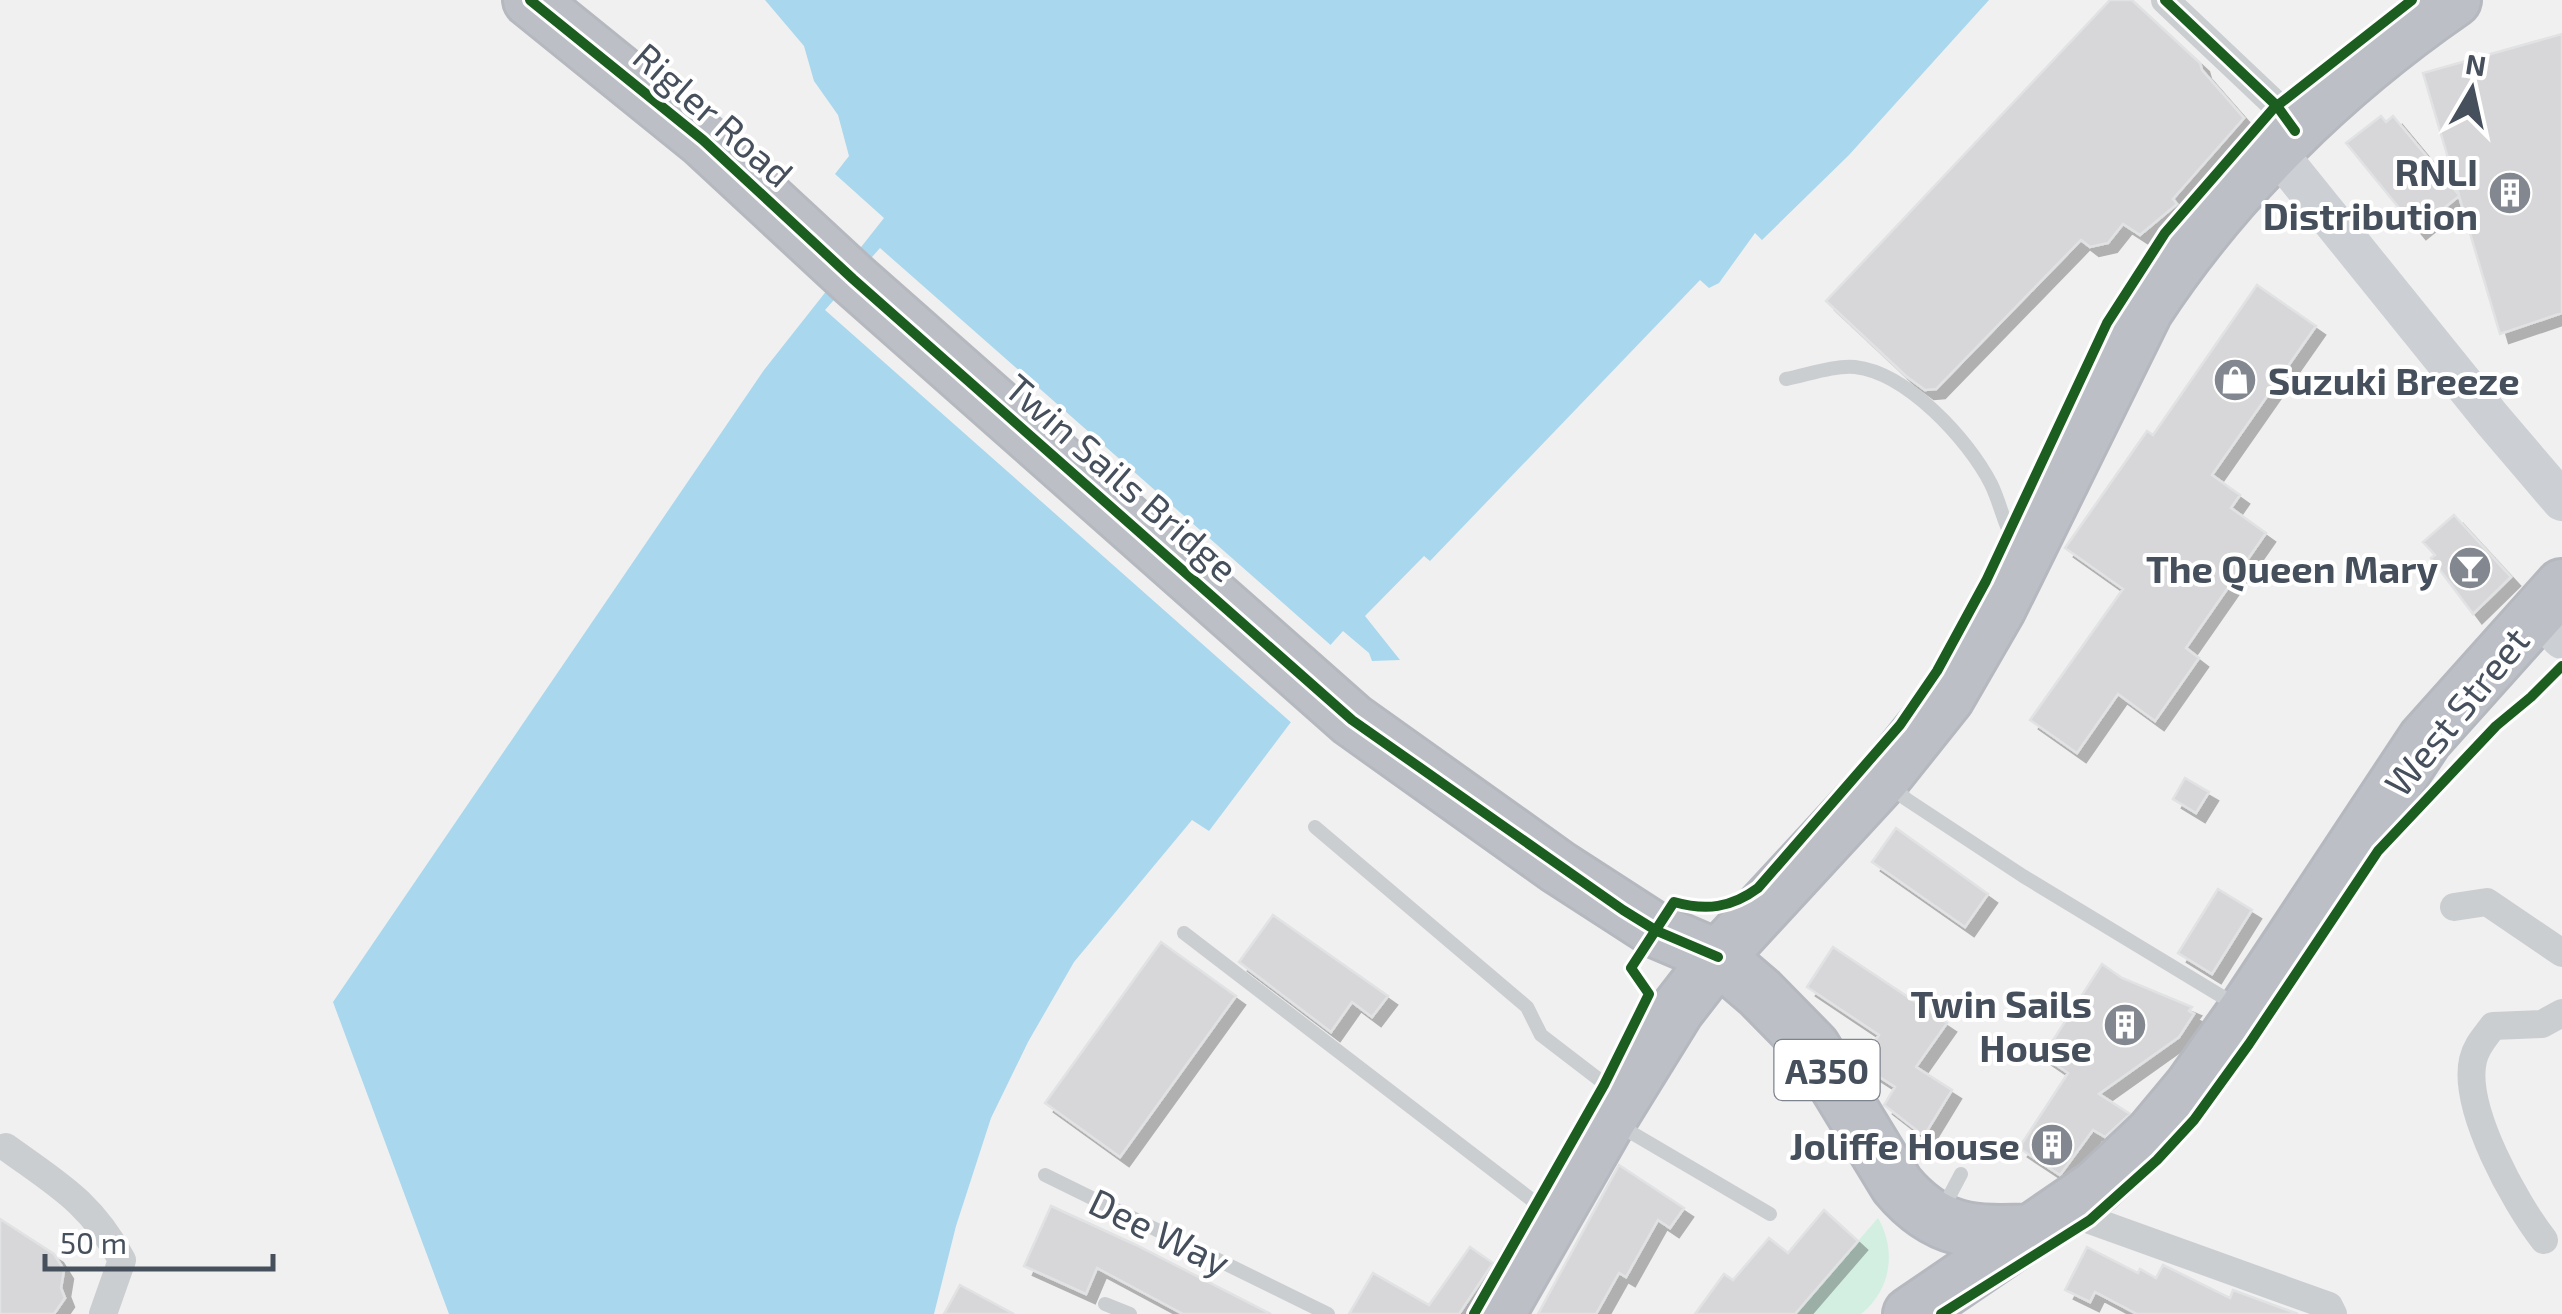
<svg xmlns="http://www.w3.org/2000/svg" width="2562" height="1314" font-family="'Exo 2',sans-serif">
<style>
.green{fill:#d3efe2}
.water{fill:#a8d7ee}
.pier{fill:#f0f0f0}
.building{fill:#d7d7d9;stroke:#e1e2e3;stroke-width:2.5;filter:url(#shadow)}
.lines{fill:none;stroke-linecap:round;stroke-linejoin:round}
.highway-casing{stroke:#b5b8bf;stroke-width:58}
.lane{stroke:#cbced1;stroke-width:14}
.street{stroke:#cbced1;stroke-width:28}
.secondary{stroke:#cccfd3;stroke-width:40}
.highway{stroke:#bcc0c6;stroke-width:52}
.cycleway-casing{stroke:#fff;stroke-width:16}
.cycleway{stroke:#1b5e20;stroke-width:10}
.labels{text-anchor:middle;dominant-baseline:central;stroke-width:8;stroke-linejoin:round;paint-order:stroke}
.shield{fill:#fff;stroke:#7e848d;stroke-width:2.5}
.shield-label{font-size:35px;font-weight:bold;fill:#464f5c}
.street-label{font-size:38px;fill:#464f5c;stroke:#fff}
.poi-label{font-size:38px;font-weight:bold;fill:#464f5c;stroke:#fff;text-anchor:end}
</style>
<defs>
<filter id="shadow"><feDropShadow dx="9" dy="9" stdDeviation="0" flood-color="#0004"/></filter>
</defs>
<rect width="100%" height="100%" fill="#f0f0f0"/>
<path class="green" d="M 1878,1218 C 1897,1251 1891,1290 1861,1314 L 1795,1314 Z"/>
<path class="water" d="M 765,0 L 1989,0 L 1849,155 L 1762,240 L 1755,233 L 1719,283 L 1709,288 L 1700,280 L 1430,561 L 1424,556 L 1365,616 L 1400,660 L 1372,661 L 1369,653 L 1343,631 L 1281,700 L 1291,722 L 1209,831 L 1192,820 L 1074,962 L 1028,1042 L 991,1118 L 956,1226 L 934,1314 L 449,1314 L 333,1002 L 764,370 L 884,218 L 835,174 L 849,156 L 838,115 L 814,81 L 804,46 Z"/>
<path class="pier" d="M 880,248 L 1334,648 L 1287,701 L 1296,720 L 1295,726 L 825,310 Z"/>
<path class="building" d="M 2110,0 L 2132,0 L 2200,63 L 2202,70 L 2244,118 L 2173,199 L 2177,204 L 2140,235 L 2123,224 L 2108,243 L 2090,247 L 2081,240 L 1936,389 L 1925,390 L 1906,376 L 1826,301 Z
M 2562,34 L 2562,313 L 2500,334 L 2459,196 L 2417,230 L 2346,143 L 2381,116 L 2386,122 L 2393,116 L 2459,195 L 2423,73 Z
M 2257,285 L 2316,326 L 2212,475 L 2240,495 L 2231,508 L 2266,533 L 2186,648 L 2199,658 L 2155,721 L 2118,694 L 2077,753 L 2030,720 L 2123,589 L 2065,548 L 2147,431 L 2153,435 Z
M 2454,515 L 2511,577 L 2473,614 L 2431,558 L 2435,555 L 2423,542 Z
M 2185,778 L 2209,792 L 2196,813 L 2173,799 Z
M 1896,828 L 1988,894 L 1965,927 L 1872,862 Z
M 2218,889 L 2252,910 L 2212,974 L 2178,953 Z
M 1273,915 L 1388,996 L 1372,1017 L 1352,1002 L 1331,1032 L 1239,962 Z
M 1161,942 L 1236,996 L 1120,1157 L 1045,1103 Z
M 1833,947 L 1947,1023 L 1916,1067 L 1952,1090 L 1924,1136 L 1884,1105 L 1895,1087 L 1859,1064 L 1879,1035 L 1807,987 Z
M 2102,964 L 2122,978 L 2192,1007 L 2189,1011 L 2194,1014 L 2179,1037 L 2099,1094 L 2130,1114 L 2105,1137 L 2093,1130 L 2060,1175 L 2019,1148 L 2068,1073 L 2043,1056 Z
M 1619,1165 L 1684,1208 L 1670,1228 L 1658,1220 L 1626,1277 L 1619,1273 L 1596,1314 L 1538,1314 Z
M 1051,1206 L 1136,1245 L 1271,1314 L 1183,1314 L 1097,1268 L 1086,1294 L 1024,1266 Z
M 1824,1210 L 1858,1241 L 1795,1314 L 1695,1314 L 1724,1274 L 1733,1280 L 1769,1238 L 1788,1253 Z
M 0,1219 L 54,1254 L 64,1270 L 61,1288 L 65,1298 L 54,1314 L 0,1314 Z
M 1470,1247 L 1493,1263 L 1459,1314 L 1349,1314 L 1373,1273 L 1429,1305 Z
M 2087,1247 L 2138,1273 L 2140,1269 L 2156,1278 L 2163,1265 L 2230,1298 L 2233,1290 L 2298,1314 L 2137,1314 L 2095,1292 L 2090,1302 L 2065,1290 Z
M 960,1285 L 1014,1314 L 944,1314 Z"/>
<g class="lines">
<g class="highway-casing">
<path id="highway" d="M 530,0 L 703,140 L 853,279 L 1352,720 L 1558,867 L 1657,931 L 1718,957 L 1760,993 L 1813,1047 L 1897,1185 C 1937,1233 1974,1234 2032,1231
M 1498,1314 L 1609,1120 L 1677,1010 L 1718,957 L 1884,777 L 1947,698 L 1999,608 L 2146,310 C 2226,188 2334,83 2454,0
M 1910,1314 L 2096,1187 L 2152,1134 L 2192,1086 L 2245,1011 L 2425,739 L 2562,586"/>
</g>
<path class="lane" d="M 1786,379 C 1807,375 1834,365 1855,367 C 1907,373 1968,439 1991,484 C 2001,504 2004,527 2017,547
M 1892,785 L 1906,799 L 2023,876 L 2236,1005
M 1315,827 L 1527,1007 L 1541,1035 L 1614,1091
M 1184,933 L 1545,1210
M 1615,1123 L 1770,1214
M 1045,1175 L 1328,1314
M 1942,1210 L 1961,1174
M 1105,1304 L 1130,1314"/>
<path class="street" d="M 2165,0 L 2277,106 L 2295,131
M 2454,907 L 2487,902 L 2562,953
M 6,1147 C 57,1184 91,1202 122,1260 L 103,1314
M 2072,1204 L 2090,1220 L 2329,1306 L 2333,1314
M 2544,1240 C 2515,1203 2462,1108 2473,1060 C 2476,1046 2485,1037 2493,1026 L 2542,1024 L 2562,1013"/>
<path class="secondary" d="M 2275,150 L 2492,419 L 2562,501
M 2536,611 L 2562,639"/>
<use href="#highway" class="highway"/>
<g class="cycleway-casing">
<path id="cycleway" d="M 530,0 L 703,140 L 853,279 L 1352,720 L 1623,910 L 1657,931 L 1718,957
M 2165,0 L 2277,106 L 2295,131
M 1474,1314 L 1604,1085 L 1649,994 L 1631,968 L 1674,902 C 1706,911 1731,908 1758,888 L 1900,725 L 1937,671 L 1986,581 L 2107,323 L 2165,233 L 2273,109 L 2412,0
M 1941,1314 L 2090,1220 L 2157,1160 L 2194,1120 L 2249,1044 L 2378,851 L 2496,726 L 2531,697 L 2562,666"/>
</g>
<use href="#cycleway" class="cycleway"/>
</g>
<defs>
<g id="building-disc" transform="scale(2.25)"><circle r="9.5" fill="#828790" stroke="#fff"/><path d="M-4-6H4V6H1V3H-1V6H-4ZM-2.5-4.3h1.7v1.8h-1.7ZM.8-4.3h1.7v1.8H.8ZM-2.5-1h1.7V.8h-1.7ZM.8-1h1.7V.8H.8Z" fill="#fff"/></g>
<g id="shop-disc" transform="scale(2.25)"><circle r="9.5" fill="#828790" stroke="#fff"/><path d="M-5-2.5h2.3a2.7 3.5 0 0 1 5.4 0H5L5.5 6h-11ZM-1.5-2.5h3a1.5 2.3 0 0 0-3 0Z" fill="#fff"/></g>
<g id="bar-disc" transform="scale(2.25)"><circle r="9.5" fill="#828790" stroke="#fff"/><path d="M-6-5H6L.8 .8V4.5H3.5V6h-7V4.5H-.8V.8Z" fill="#fff"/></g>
</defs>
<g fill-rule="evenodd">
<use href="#building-disc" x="2510" y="193"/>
<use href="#shop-disc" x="2235" y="380"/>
<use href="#bar-disc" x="2470" y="568"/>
<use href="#building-disc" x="2125" y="1025"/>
<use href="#building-disc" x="2052" y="1145"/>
</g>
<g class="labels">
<rect class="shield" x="1774.5" y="1040" width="105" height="60" rx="8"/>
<g class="shield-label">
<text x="1827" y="1070">A350</text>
</g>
<g class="street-label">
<text transform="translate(714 114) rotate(41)">Rigler Road</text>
<text transform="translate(1122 477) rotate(41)">Twin Sails Bridge</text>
<text transform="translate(2456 711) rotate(-51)">West Street</text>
<text transform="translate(1160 1231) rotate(26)">Dee Way</text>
</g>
<g class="poi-label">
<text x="2478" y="171">RNLI<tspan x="2478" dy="44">Distribution</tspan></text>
<text x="2268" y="380" text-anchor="start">Suzuki Breeze</text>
<text x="2438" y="568">The Queen Mary</text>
<text x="2092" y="1003">Twin Sails<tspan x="2092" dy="44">House</tspan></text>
<text x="2020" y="1145">Joliffe House</text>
</g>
</g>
<g transform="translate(2472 90) rotate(9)" stroke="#ffffff" stroke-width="8" paint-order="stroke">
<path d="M0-8L18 38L0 25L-18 38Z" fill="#464f5c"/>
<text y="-15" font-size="28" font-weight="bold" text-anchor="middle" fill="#464f5c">N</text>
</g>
<path d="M45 1254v15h228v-15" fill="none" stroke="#464f5c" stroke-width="5"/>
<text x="60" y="1254" font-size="30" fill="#464f5c" stroke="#ffffff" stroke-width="8" paint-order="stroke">50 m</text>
</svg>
